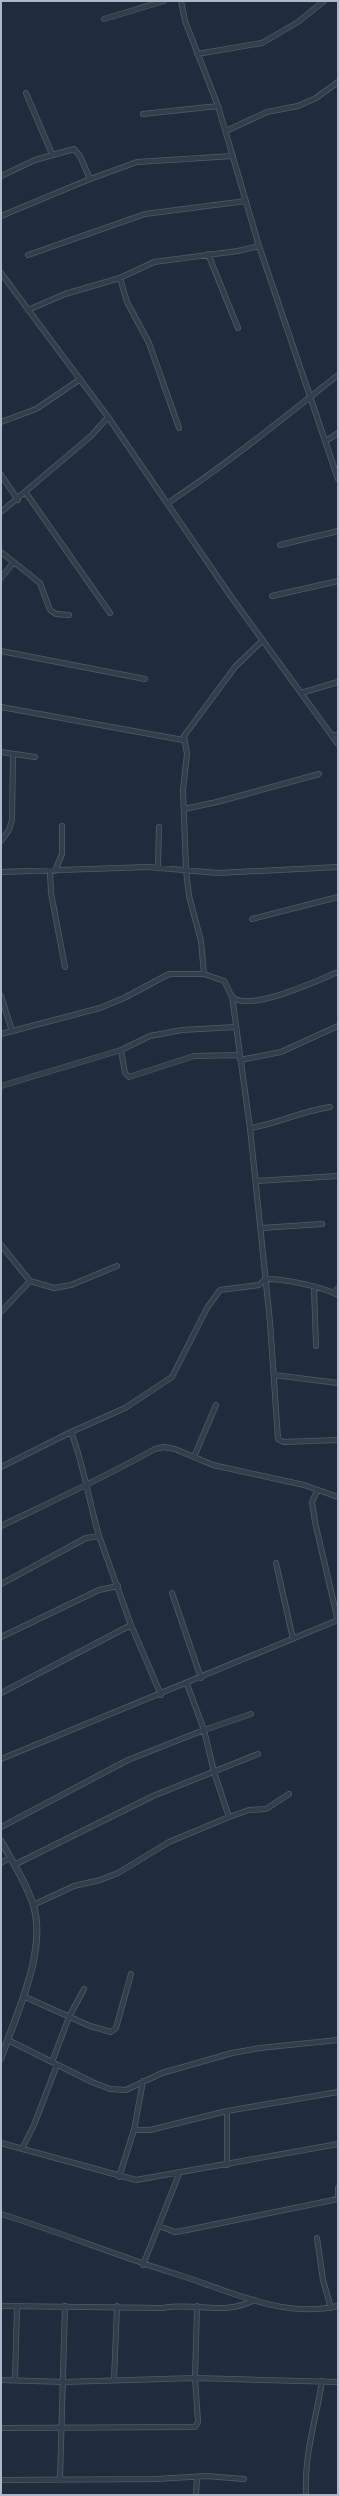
<svg xmlns="http://www.w3.org/2000/svg" width="339" height="2496" font-family="'Noto Sans',sans-serif">
<style>
.lines{fill:none;stroke-linecap:round;stroke-linejoin:round}
.minor-casing{stroke:#515b6a;stroke-width:6}
.tertiary-casing{stroke:#515b6a;stroke-width:7}
.minor{stroke:#333e4c;stroke-width:4.5}
.tertiary{stroke:#333e4c;stroke-width:5.5}
</style>
<rect width="100%" height="100%" fill="#1f2c3c"/>
<g class="lines">
<g class="minor-casing">
<path id="minor" d="M 181,1 L 185,21 L 218,106 L 259,246 L 338,479
M 104,19 L 164,1
M 197,54 L 262,43 L 298,22 L 324,1
M 26,93 L 52,154
M 143,114 L 218,106
M 226,131 L 267,112 L 298,106 L 316,98 L 338,82
M 1,176 L 35,160 L 74,149 L 80,156 L 90,179 L 137,162 L 233,156
M 1,216 L 90,179
M 208,254 L 238,328
M 28,255 L 145,214 L 246,201
M 1,273 L 108,417 L 232,598 L 338,744
M 120,278 L 127,302 L 149,343 L 179,428
M 28,310 L 65,294 L 120,278 L 154,262 L 238,251 L 259,246
M 1,422 L 36,409 L 79,380
M 326,441 L 338,433
M 1,475 L 18,500
M 26,493 L 110,613
M 168,503 C 227,464 282,419 338,375
M 1,512 L 91,436 L 108,417
M 280,545 L 338,531
M 1,552 L 40,583 L 50,610 L 56,614 L 69,615
M 1,578 L 13,563
M 272,596 L 338,581
M 1,651 L 145,679
M 301,693 L 338,682
M 1,707 L 183,740
M 332,736 L 338,734
M 1,752 L 35,757
M 184,809 L 217,802 L 319,774
M 1,841 L 9,830 L 12,820 L 13,754
M 158,868 L 159,827
M 50,871 L 51,893 L 65,967
M 55,871 L 62,854 L 62,826
M 1,872 L 148,867 L 218,873 L 338,867
M 252,919 L 338,897
M 204,974 L 201,941 L 189,896 L 186,870 L 183,790 L 187,754 L 184,736 L 235,667 L 263,640
M 1,996 L 12,1031
M 232,996 L 250,1128 L 270,1322 L 278,1439 L 284,1442 L 338,1440
M 1,1034 L 100,1008 L 124,998 L 169,974 L 204,974 L 224,981 C 228,986 229,996 235,999 C 257,1009 316,981 338,972
M 121,1050 L 125,1073 L 129,1077 L 194,1056 L 239,1055
M 240,1060 L 281,1052 L 338,1026
M 1,1086 L 121,1050 L 150,1036 L 182,1030 L 236,1027
M 250,1128 C 278,1124 301,1111 330,1107
M 256,1181 L 338,1176
M 261,1228 L 322,1224
M 1,1245 L 30,1281 L 1,1312
M 30,1281 L 54,1288 L 71,1285 L 117,1266
M 314,1287 L 316,1346
M 334,1293 L 338,1288
M 274,1375 L 338,1383
M 194,1457 L 216,1405
M 1,1467 L 71,1432
M 317,1491 L 312,1502 L 315,1522 L 338,1621
M 1,1526 C 53,1501 105,1477 155,1449 L 164,1447 L 175,1449 L 213,1465 L 304,1485 L 338,1497
M 99,1536 C 89,1502 84,1465 71,1432 L 125,1408 L 172,1377 L 207,1308 L 220,1290 L 259,1285 L 265,1279 C 282,1278 323,1287 338,1295
M 276,1563 L 293,1639
M 1,1584 L 86,1538 L 99,1536 L 131,1625 L 161,1695
M 172,1593 L 201,1678
M 1,1637 L 99,1590 L 118,1586
M 187,1684 L 204,1730 L 251,1714
M 1,1693 L 131,1625
M 1,1759 L 338,1620
M 1,1827 L 128,1760 L 204,1730 L 214,1772 L 229,1817
M 1,1863 L 10,1858
M 14,1865 L 153,1796 L 258,1754
M 33,1905 L 74,1886 L 100,1880 L 118,1873 L 169,1842 L 229,1817 L 249,1810 L 266,1809 L 289,1794
M 23,1996 L 90,2026 L 111,2032 L 116,2028 L 131,1974
M 8,2040 L 92,2082 L 110,2089 L 126,2090 L 162,2073 L 232,2053 L 260,2048 L 338,2040
M 52,2062 L 69,2017 L 84,1989
M 227,2111 L 227,2165
M 134,2130 L 143,2081
M 1,2143 L 136,2180 L 338,2144
M 22,2149 L 34,2125 L 57,2065
M 119,2177 L 134,2130 L 150,2130 L 227,2111 L 338,2092
M 338,2199 L 338,2188
M 1,2214 C 60,2232 117,2256 176,2274 C 228,2290 282,2319 338,2306
M 159,2226 L 175,2232 L 187,2230 L 338,2199
M 317,2238 L 323,2280 L 331,2308
M 143,2265 L 179,2174
M 1,2306 L 163,2308 C 195,2302 225,2316 254,2300
M 1,2380 L 64,2382 L 195,2378 L 338,2382
M 15,2380 L 17,2307
M 114,2380 L 117,2306
M 1,2428 L 195,2427 L 198,2422 L 195,2378 L 197,2306
M 60,2479 L 65,2306
M 1,2480 L 157,2479 L 206,2476 L 244,2479
M 196,2495 L 197,2477
M 306,2495 C 304,2453 316,2421 322,2381"/>
</g>
<g class="tertiary-casing">
<path id="tertiary" d="M 1,1841 C 12,1861 26,1882 33,1904 C 48,1950 16,2015 1,2058"/>
</g>
<use href="#minor" class="minor"/>
<use href="#tertiary" class="tertiary"/>
</g>
<rect width="339" height="2496" fill="none" stroke="#aeb8c8" stroke-width="4"/>
</svg>
